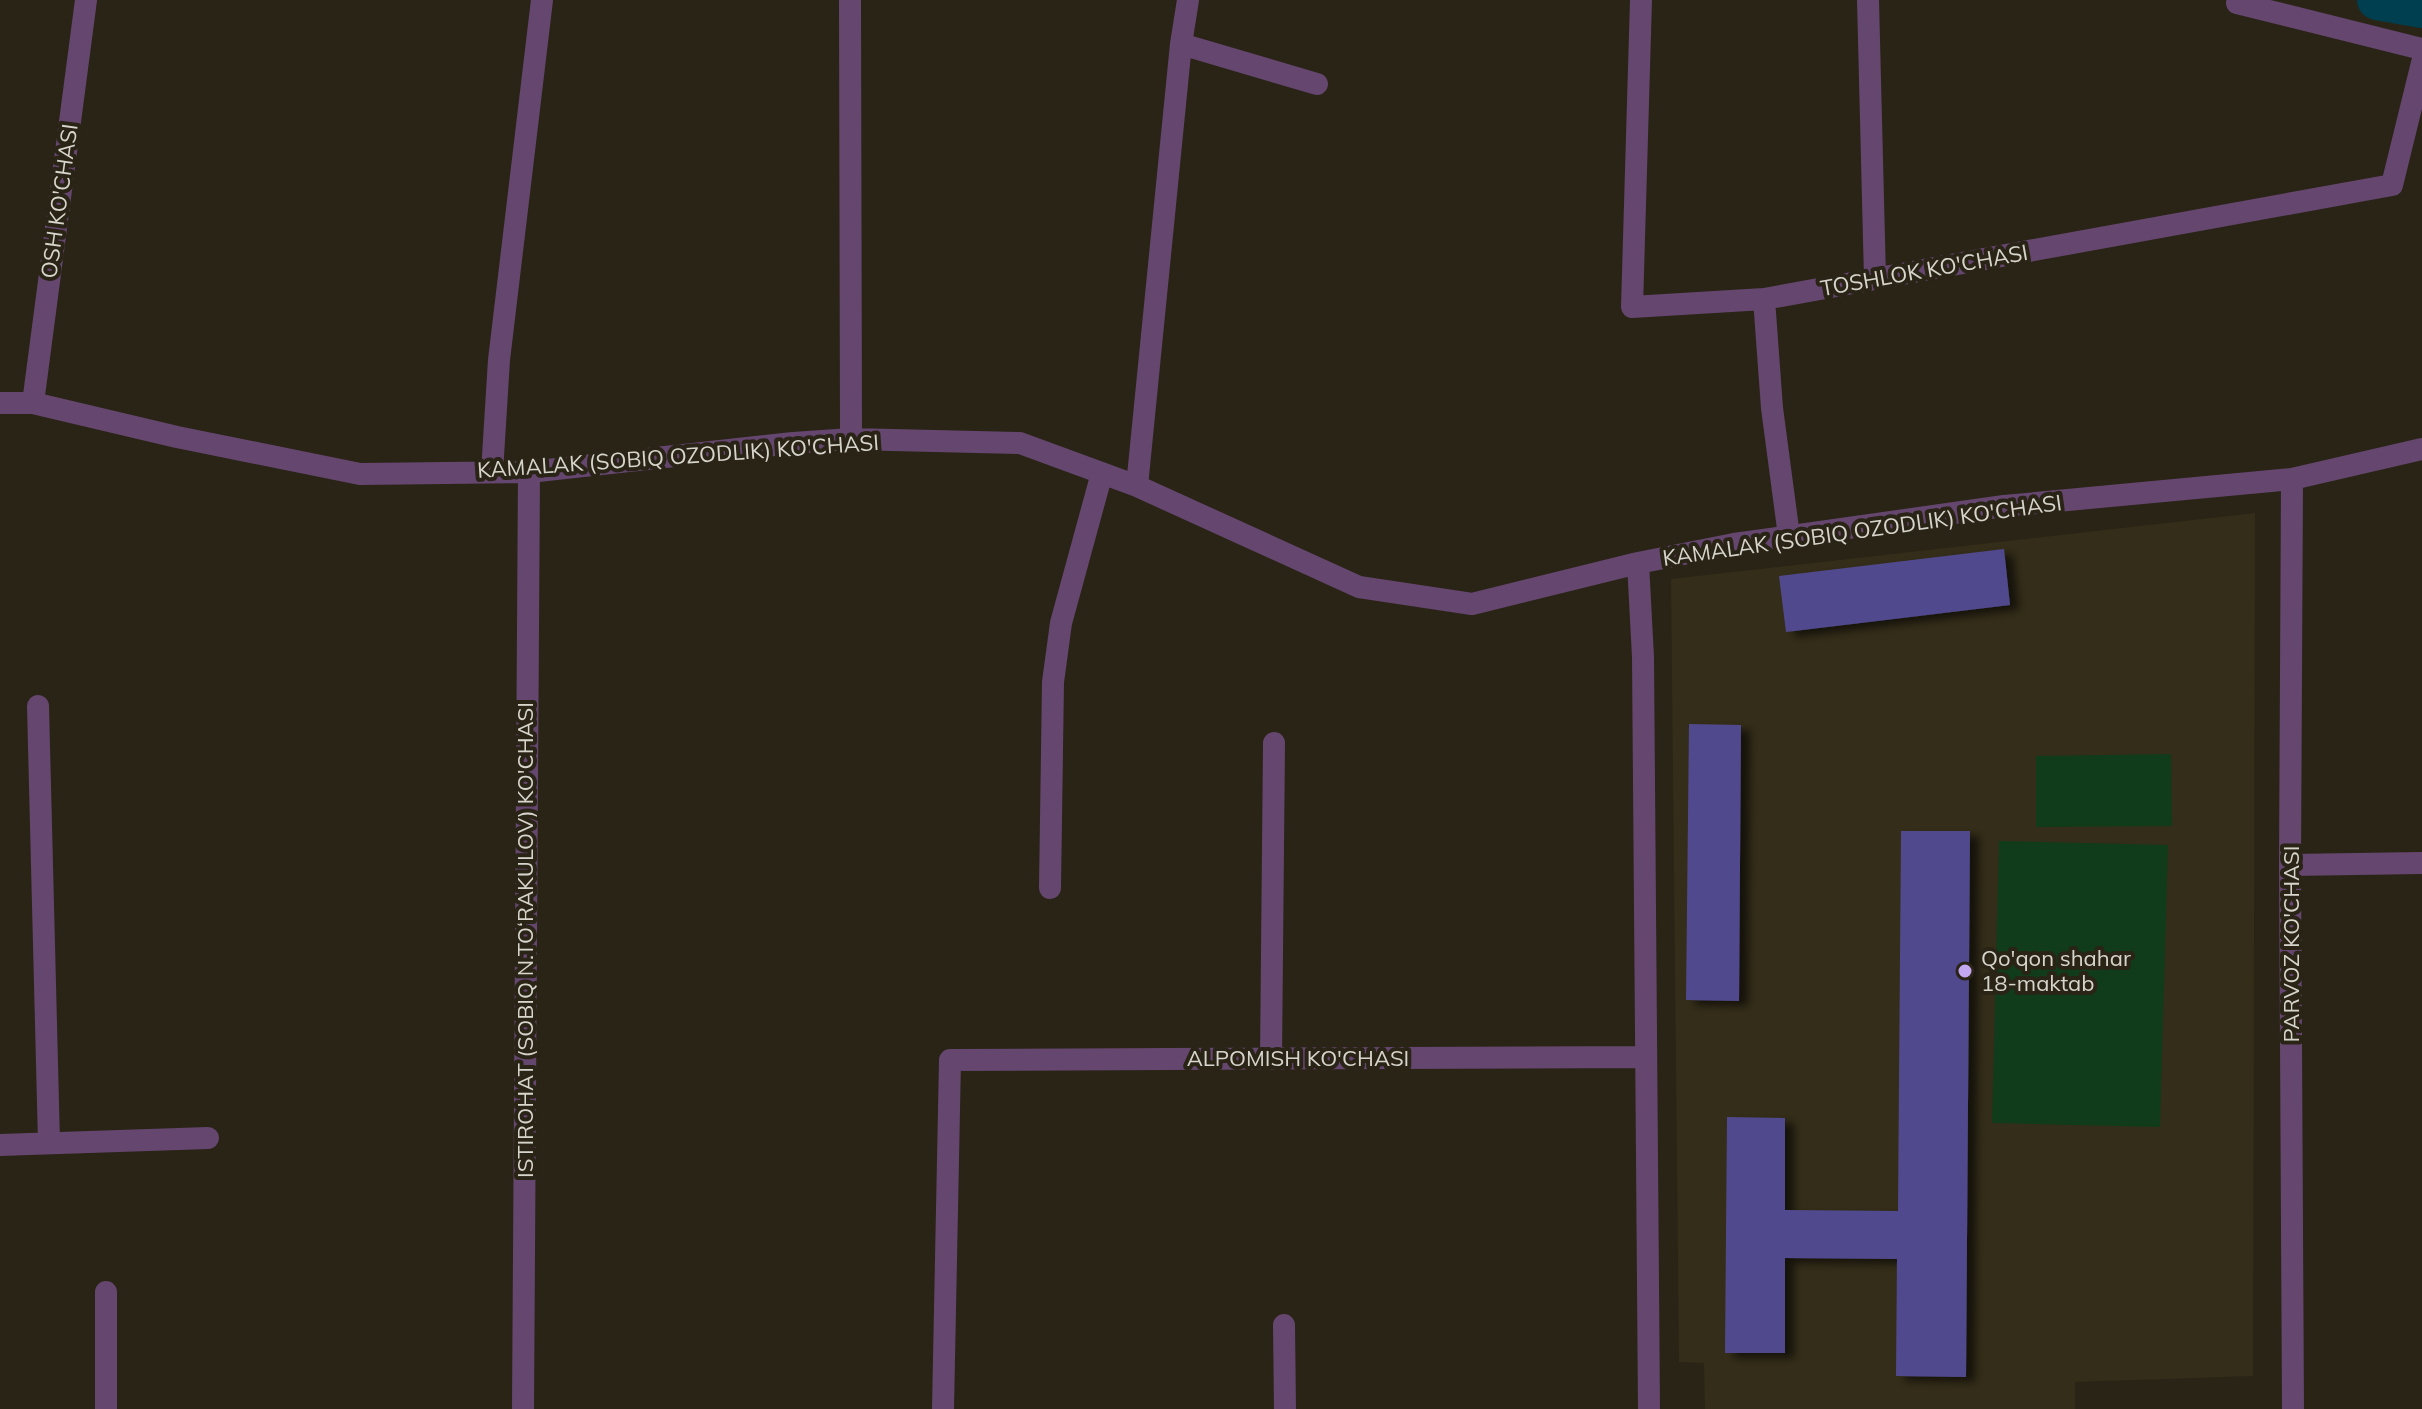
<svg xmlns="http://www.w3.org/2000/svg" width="2422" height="1409" font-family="Mulish,sans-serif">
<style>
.built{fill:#342d19}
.green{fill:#103c1b}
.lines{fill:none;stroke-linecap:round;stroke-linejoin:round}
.canal{stroke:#003f4f;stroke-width:40}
.building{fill:#514a8d;filter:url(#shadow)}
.minor{stroke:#65466f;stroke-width:22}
.poi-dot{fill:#c4a7f1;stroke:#292416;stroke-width:3}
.labels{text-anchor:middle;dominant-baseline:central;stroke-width:8;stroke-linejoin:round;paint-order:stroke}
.street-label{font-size:22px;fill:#d7d4cb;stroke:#292416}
.poi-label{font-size:22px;fill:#d7d4cb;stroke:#292416;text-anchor:start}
</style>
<defs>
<filter id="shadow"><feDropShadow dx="9" dy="5" stdDeviation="4" flood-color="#0009"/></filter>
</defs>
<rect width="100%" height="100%" fill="#292416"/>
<path class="built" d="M 2255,513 L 2253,1376 L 2075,1382 L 2075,1409 L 1705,1409 L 1704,1363 L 1679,1362 L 1671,579 Z"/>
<path class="green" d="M 2171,754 L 2172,826 L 2036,827 L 2036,756 Z
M 1999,841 L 2168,845 L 2160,1127 L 1992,1123 Z"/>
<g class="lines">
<path class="canal" d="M 2377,0 L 2422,8"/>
</g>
<path class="building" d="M 2004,549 L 2010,605 L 1786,632 L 1779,576 Z
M 1689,724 L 1741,725 L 1739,1001 L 1686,1000 Z
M 1901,831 L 1970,831 L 1966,1377 L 1896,1376 L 1897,1259 L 1785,1258 L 1785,1353 L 1725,1353 L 1727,1117 L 1785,1118 L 1785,1210 L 1898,1211 Z"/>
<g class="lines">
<path class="minor" d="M 850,0 L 851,439
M 1641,0 L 1632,307 L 1764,299 L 2392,185 L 2422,63
M 1868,0 L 1875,279
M 2237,3 L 2422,49
M 1181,44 L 1317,84
M 1764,299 L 1772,408 L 1789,536
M 0,403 L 33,403 L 177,437 L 360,474 L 529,472 L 793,443 L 851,439 L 1020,443 L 1137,486 L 1359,587 L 1472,604 L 1638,563 L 1734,544 L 2004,506 L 2292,479 L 2422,449
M 33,403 L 86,0
M 492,472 L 499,360 L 542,0
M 2292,479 L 2290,865 L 2293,1409
M 1137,486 L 1181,44 L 1188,0
M 1638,563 L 1643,657 L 1649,1409
M 38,706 L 49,1143
M 2290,865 L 2422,863
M 1050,888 L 1053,682 L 1061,623 L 1102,473
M 1271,1058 L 1274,743
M 0,1145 L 208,1138
M 1284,1325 L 1285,1409
M 106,1409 L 106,1292
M 523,1409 L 529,472
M 943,1409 L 950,1060 L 1646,1057"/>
</g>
<circle class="poi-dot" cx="1965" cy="971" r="8"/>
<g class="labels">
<g class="street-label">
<text transform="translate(59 201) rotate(-82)">OSH KO'CHASI</text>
<text transform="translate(1924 270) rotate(-10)">TOSHLOK KO'CHASI</text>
<text transform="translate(678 456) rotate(-4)">KAMALAK (SOBIQ OZODLIK) KO'CHASI</text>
<text transform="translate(1862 530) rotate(-8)">KAMALAK (SOBIQ OZODLIK) KO'CHASI</text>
<text transform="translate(525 940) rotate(-90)">ISTIROHAT (SOBIQ N.TO‘RAKULOV) KO'CHASI</text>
<text transform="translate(2291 944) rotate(-90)">PARVOZ KO'CHASI</text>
<text x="1298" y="1058">ALPOMISH KO'CHASI</text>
</g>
<g class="poi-label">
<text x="1981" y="958">Qo'qon shahar<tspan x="1981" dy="25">18-maktab</tspan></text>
</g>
</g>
</svg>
